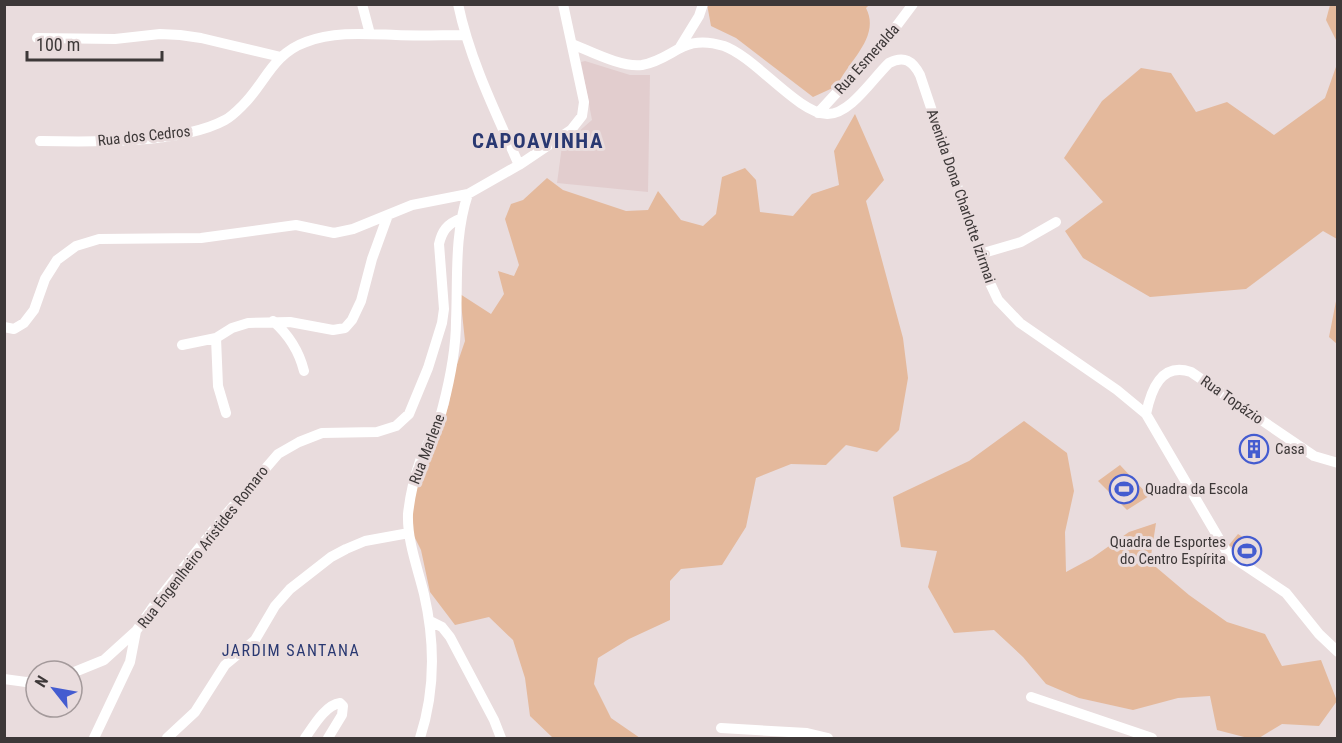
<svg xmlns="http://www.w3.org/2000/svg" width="1342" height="743" font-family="'Roboto Condensed',sans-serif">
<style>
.built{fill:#e2cdce}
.green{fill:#e4b99c}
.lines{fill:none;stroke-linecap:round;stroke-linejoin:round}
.street{stroke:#fff;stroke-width:10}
.labels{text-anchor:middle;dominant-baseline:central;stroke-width:6;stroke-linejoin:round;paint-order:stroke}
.street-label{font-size:15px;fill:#3d3838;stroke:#e9dcdd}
.poi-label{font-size:15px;fill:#3d3838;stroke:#e9dcdd;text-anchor:start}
.neighbourhood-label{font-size:16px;letter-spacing:1.5px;fill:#293871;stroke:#e9dcdd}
.district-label{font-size:21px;font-weight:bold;letter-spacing:1.5px;fill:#293871;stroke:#e9dcdd}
</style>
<rect width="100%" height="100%" fill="#e9dcdd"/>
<path class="built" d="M 585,61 L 630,75 L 650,75 L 648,192 L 557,183 L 562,146 L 592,120 L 581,62 Z"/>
<path class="green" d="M 707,4 L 869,5 L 866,8 C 881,37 848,61 837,86 L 813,97 L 736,38 L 711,26 Z
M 1330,5 L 1337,5 L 1337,42 L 1326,20 Z
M 1337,64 L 1337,239 L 1323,231 L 1246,289 L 1150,297 L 1083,258 L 1065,231 L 1103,202 L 1064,158 L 1102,101 L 1141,68 L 1171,73 L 1196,112 L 1227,102 L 1274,135 L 1325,98 Z
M 855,114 L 884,180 L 866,201 L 903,338 L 908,378 L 899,430 L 877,452 L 846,445 L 826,465 L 791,464 L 756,478 L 746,527 L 722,565 L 681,569 L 670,581 L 670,620 L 629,639 L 598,658 L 594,684 L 611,718 L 640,738 L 553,738 L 530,716 L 525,678 L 513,640 L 489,617 L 455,625 L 430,592 L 421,550 L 411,530 L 416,483 L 421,465 L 434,444 L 449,404 L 453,376 L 465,341 L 460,294 L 491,314 L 504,294 L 498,271 L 514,276 L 519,265 L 505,219 L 511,204 L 523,200 L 547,178 L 563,190 L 626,211 L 648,210 L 658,191 L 681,220 L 703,226 L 716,214 L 722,177 L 745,168 L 756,180 L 760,212 L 793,216 L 812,194 L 839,185 L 834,151 Z
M 1337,296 L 1337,344 L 1329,337 Z
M 1024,421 L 1067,453 L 1074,491 L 1065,532 L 1066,572 L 1092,558 L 1129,532 L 1156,523 L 1150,562 L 1189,595 L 1227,622 L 1265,634 L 1282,666 L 1321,660 L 1337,701 L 1319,726 L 1282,724 L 1259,738 L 1248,738 L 1217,730 L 1210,696 L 1178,698 L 1133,710 L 1079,698 L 1046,684 L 1023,657 L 994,630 L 954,633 L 928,587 L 937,551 L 901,547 L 893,497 L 969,461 Z
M 1120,465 L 1149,496 L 1127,510 L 1098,481 Z
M 1238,534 L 1260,548 L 1253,565 L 1229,545 Z"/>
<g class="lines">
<path class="street" d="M 362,4 L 370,34
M 458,4 C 470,61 496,113 519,165
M 37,38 L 115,39 L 160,34 L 180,35 L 201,38 L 281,57
M 572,44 C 590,51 622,68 642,65 C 675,59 682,33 724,46 C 755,57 799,114 827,114 C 850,115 873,78 889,63 C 904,55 913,61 920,75 L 989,281 L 998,300 L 1020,323 L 1117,390 L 1146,414 L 1228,554 L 1286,593 L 1319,634 L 1338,652
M 680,47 L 699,16 L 703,4
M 818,113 L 889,36 L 913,4
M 40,141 C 90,142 181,144 225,120 C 231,117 237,111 242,106 C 265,84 272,54 306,42 C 334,31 367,34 396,35 C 419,36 442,35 465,35
M 980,254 L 1021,242 L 1056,222
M 273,321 C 289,335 299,351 304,371
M 4,327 L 14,329 L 24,323 L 34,310 L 45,279 L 57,260 L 76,246 L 99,239 L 201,238 L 296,225 L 334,233 L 353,229 L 412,205 L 468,194 L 519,165 L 571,130 L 582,116 L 584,102 L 563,4
M 216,338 L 218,386 L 226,413
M 182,345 L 216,338 L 232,328 L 248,323 L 290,322 L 333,330 L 345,328 L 352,320 L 361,301 L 372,259 L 388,215
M 1146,414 C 1151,390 1161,362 1191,372 L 1314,456 L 1338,463
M 430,621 L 442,627 L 450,637 L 494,720 L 501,738
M 72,673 L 104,660 L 136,631 L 157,601 L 222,519 L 278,454 L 299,442 L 322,433 L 377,432 L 396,426 L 409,414 L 428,368 L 442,323 L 444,309 L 439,244 C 442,231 447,224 460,219
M 4,679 L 26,682 L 36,681
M 1031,697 L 1152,738
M 721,728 L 807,733 L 828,738
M 94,738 L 130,662 L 136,631
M 167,738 L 195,712 L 225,665 L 255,640 L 275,606 L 290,589 L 331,557 L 346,549 L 365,541 L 409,533
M 305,738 C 313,727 325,705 340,703 L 343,706 L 342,715 L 328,738
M 420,738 C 435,692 435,642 424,594 C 418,569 407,541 408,514 C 410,496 414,478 420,461 C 427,442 439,426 443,406 C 450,379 456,349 456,321 C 458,277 454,236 468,194"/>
</g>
<defs>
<g id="building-ring" transform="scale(1.5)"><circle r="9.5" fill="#e9dcdd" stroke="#445cd0" stroke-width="1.5"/><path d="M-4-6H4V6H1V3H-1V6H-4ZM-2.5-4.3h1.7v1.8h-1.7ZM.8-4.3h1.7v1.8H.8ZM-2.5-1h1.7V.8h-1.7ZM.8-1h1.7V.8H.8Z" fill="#445cd0"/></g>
<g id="stadium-ring" transform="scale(1.5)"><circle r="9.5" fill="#e9dcdd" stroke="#445cd0" stroke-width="1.5"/><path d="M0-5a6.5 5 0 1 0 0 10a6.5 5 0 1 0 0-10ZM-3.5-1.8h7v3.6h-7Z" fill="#445cd0"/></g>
</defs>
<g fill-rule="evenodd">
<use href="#building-ring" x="1254" y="449"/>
<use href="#stadium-ring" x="1124" y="489"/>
<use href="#stadium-ring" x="1247" y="551"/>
</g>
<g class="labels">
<g class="street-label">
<text transform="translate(867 59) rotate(-48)">Rua Esmeralda</text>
<text transform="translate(144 136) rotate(-6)">Rua dos Cedros</text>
<text transform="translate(961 196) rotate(71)">Avenida Dona Charlotte Izirmai</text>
<text transform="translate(1232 400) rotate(35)">Rua Topázio</text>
<text transform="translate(427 449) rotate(-69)">Rua Marlene</text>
<text transform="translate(203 547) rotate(-52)">Rua Engenlheiro Aristides Romaro</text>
</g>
<g class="poi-label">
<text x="1275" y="449">Casa</text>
<text x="1145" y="489">Quadra da Escola</text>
<text x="1226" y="542" text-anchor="end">Quadra de Esportes<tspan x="1226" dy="17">do Centro Espírita</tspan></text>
</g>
<g class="neighbourhood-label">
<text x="291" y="650">JARDIM SANTANA</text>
</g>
<g class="district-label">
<text x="538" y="141">CAPOAVINHA</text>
</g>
</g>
<rect width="1342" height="743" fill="none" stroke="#3d3838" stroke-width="12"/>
<g transform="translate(54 689) rotate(301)"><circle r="28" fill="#e9dcdd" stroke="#a49a9b" stroke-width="1.5"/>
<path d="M0-4.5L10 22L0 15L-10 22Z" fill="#445cd0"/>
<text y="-9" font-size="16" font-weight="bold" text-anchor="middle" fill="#3d3838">N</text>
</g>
<path d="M27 51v9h135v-9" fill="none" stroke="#3d3838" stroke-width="3"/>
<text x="36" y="51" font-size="18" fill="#3d3838" stroke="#e9dcdd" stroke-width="4.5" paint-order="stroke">100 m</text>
</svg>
